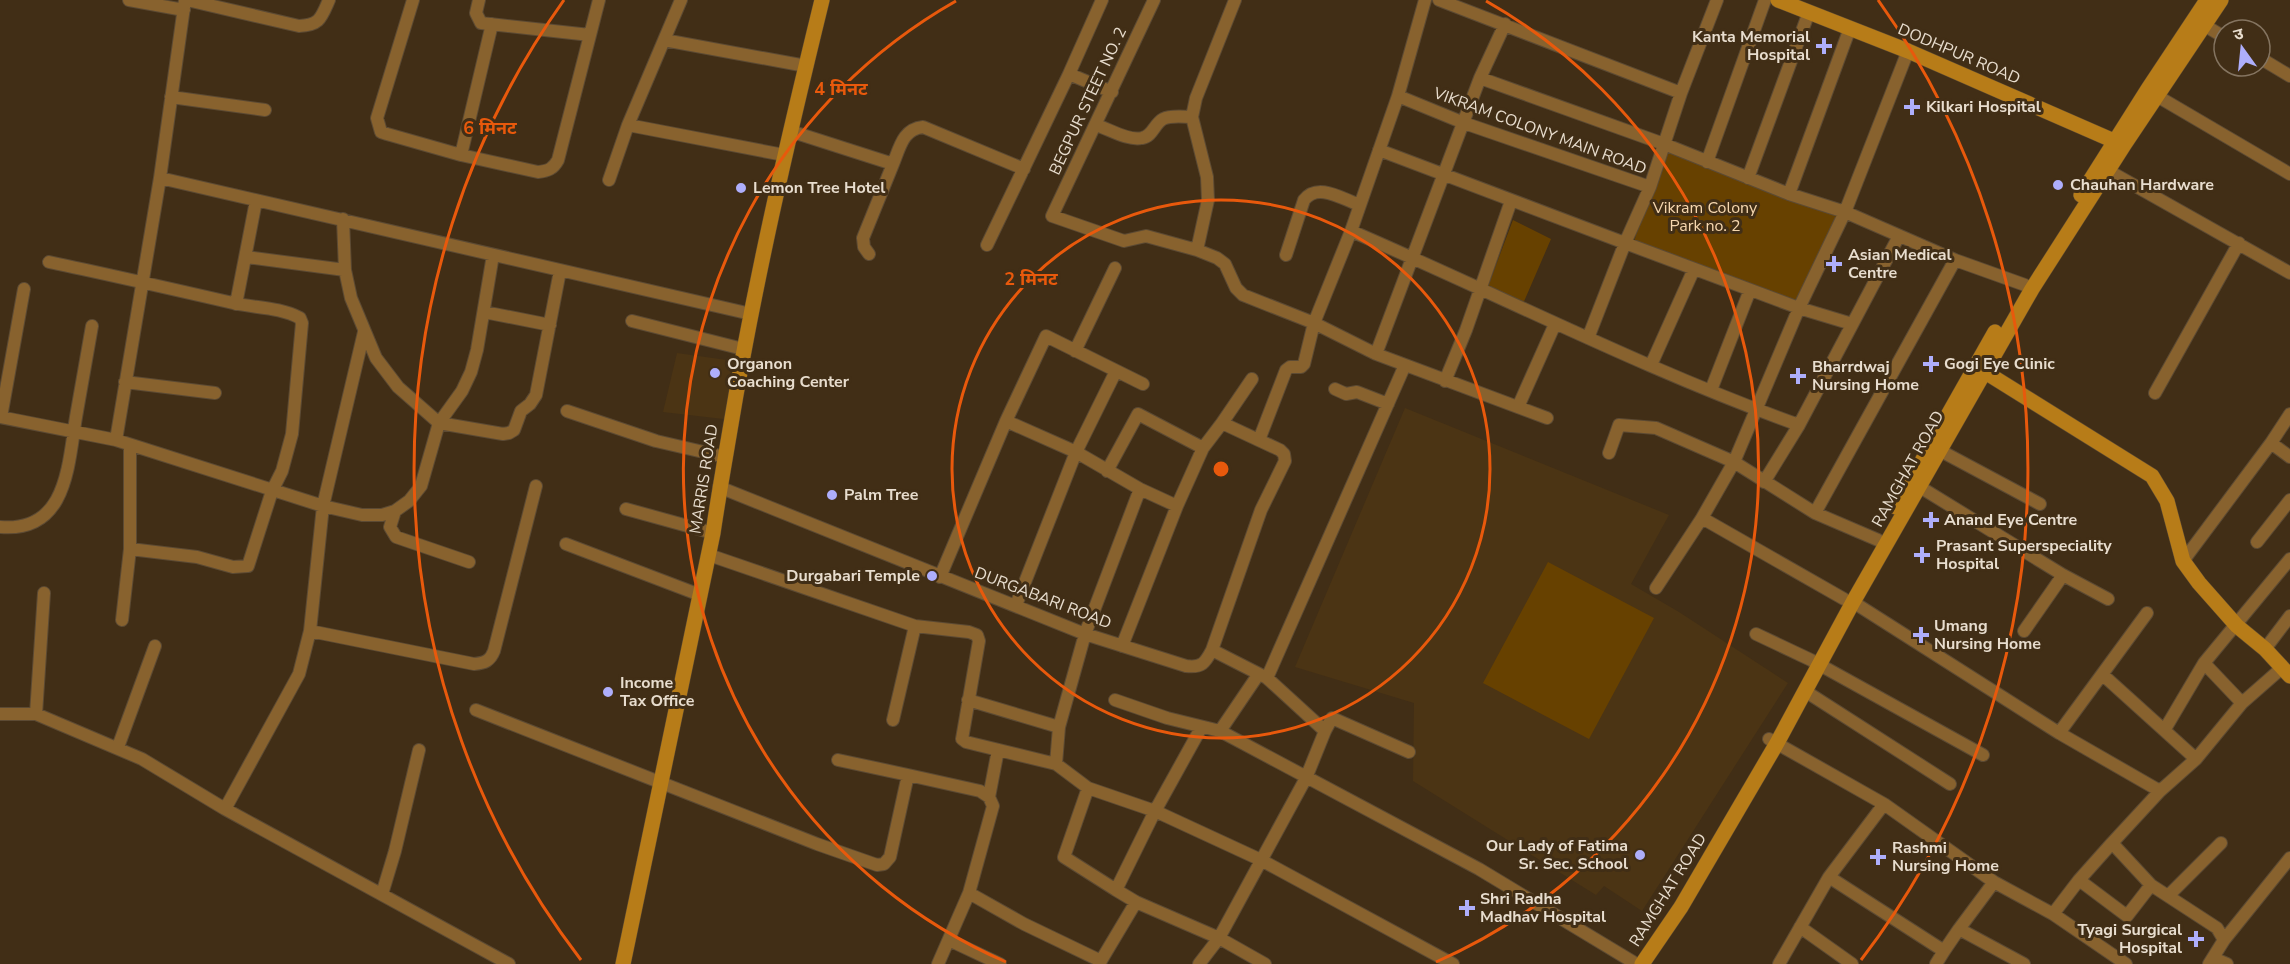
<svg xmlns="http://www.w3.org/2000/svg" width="2290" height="964" font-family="'Nunito Sans','Noto Sans Devanagari',sans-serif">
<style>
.built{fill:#4b3414}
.green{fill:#674100}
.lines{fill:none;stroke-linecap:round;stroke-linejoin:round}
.street-casing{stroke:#5c4a33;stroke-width:14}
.secondary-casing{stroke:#5c4a33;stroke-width:16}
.street{stroke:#88622e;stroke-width:12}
.secondary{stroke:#b77c18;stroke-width:15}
.ring{fill:none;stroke:#e8590c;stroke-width:3}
.poi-dot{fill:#aeaefb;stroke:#412e16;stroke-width:2}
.labels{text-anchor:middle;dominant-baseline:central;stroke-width:6;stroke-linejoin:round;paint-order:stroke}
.poi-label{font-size:16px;font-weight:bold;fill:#e8ddce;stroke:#412e16;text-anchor:start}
.street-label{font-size:16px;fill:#e8ddce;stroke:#412e16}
.park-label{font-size:16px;fill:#f6d7af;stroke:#412e16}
.centre{fill:#e8590c;stroke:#412e16;stroke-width:3}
.ring-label{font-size:18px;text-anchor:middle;font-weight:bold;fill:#e8590c;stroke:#412e16;stroke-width:6;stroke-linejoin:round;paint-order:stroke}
</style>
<rect width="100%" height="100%" fill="#412e16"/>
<path class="built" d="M 677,353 L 741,362 L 732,420 L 663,412 Z
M 1405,408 L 1669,515 L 1631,584 L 1679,612 L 1788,683 L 1642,911 L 1604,886 L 1596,895 L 1413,781 L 1414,703 L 1295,667 Z"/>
<path class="green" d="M 1664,144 L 1841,211 L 1799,308 L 1633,246 L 1646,196 Z
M 1513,220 L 1551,239 L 1522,306 L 1487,289 Z
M 1548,562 L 1654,618 L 1589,739 L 1483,683 Z"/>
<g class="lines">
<g class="street-casing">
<path id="street" d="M 129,0 L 184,10
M 187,0 L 299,26 C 320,25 321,18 329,0
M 413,0 L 377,118 L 381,132 L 387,134 L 461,155 L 492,24
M 479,0 L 476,13 L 481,23 L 590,35
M 1154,0 L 1052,216 L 1124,241 L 1146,236 L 1197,250 L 1217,258 L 1225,264 L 1236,288 L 1243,295 L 1314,323 L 1376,354 L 1547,418
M 1425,0 L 1398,96 L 1464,123 L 1650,187 L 1625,243 L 1799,308 L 1852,324
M 1439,0 L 1681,93 L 1650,187
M 2204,25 L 2224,37
M 664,40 L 806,66
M 2260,58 L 2290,76
M 1069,74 L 1102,0
M 1480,78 L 1664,144 L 1789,194 L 1845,212 L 1955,260 L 2025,285
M 1681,93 L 1717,0
M 1398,96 L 1351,231 C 1500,295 1645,370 1799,425
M 2157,96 L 2290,174
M 171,97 L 265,110
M 628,125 L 681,0
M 1096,125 C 1109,129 1128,141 1142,138 C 1153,136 1154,124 1163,119 C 1171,115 1183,117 1192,117
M 790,131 L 893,164 C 900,147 903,129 923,127 L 1024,169
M 1379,150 L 1625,243 L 1588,338
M 461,155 L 538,172 C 548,171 553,169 558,160 L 599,0
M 1707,162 L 1765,0
M 2100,166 L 2290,273
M 160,178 L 185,0
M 1748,178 L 1809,12
M 609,180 L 628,125 L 784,155
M 1789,194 L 1850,28
M 343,219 L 345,270 L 351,298 L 376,358 L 398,387 L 439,423 L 503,434 L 509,433 L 514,430 L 521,411 L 530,404 L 536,395 L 560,271
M 987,245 L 1069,74 L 1112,92
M 1197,250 L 1208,200 L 1207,177 L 1192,117 L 1196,98 L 1235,0
M 869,254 L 864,247 L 863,238 L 893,164
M 1286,255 L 1304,200 C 1318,182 1342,199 1360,205
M 246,257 L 345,270
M 49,262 C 111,275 172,289 233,303 C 255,308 280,307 300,318 L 302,323 L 292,434 L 282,471 L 272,491 L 248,566 L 233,567 L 197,557 L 130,549
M 236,304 L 256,201
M 484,312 L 550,325
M 632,321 L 743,349
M 364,332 L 323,506 L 310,631 L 474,664 C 485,663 490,661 494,651 L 536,486
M 1075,351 L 1115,268
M 1376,354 L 1480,78 L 1505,24
M 1651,365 L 1694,269
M 1116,371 L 1076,452 L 1140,489 L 1177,506
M 1445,381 L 1466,330 L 1511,201
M 125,382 L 215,393
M 1335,389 L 1346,394 L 1357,392 L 1388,404
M 1711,390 L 1750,290
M 2155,393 L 2239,243
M 1518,407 L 1555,324
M 567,411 L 656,441 L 725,457
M 0,417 L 116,440 L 323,506 L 362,515 L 382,515 L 395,511 L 409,501 L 421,486 L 439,423 L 462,391 L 471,372 L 477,350 L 493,255
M 1,417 L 24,289
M 1006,421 L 1076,452 L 1016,605
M 1222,423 L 1252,379
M 116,440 L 160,178 L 751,314
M 1259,440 L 1286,370 L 1290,367 L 1301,367 L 1304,364 L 1314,323 L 1351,231
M 2271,443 L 2290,457
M 1939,450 L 2040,504
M 1609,453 L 1619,425 L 1656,428 L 1734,462 L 1815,513 L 1878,540
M 1764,482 L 1799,425 L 1899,236
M 719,487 L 1085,634 L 1186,666 C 1202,668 1205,663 1212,650 L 1261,510 L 1285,461 L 1284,454 L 1280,450 L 1222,423 L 1203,448 L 1138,414 L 1107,471
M 1920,487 L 2063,575 L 2108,599
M 626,509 L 713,533
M 395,511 L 390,527 L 396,537 L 469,562
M 1815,513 L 1955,260
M 1702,518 L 1734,462 L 1799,308 L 1845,212 L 1908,51
M 0,527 C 67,533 68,466 76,417 C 81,387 87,356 92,326
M 2257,542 L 2290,500
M 566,544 L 700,595
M 709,555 L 915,626 L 969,632 L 977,635 L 979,641 L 962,739 L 966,742 L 1056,764 L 1088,788 L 1155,811 L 1201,728
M 2183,561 L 2271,443 L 2290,414
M 940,577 L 1006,421 L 1046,336 L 1143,384
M 1656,588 L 1702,518 L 1844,599
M 1853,602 L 2059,733 L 2160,791 L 2196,759 L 2242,703 L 2283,667
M 122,620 L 130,549 L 130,446
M 2024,631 L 2063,575
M 1756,634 L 1811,660 L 1983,755
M 1122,646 L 1177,506 L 1203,448
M 2265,649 L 2290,616
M 1212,650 L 1267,678 L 1325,731
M 2204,663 L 2242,703
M 2103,675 L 2196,759
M 1267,678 L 1405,365
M 1805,691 L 1950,784
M 968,700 L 1059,727 L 1085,634 L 1140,489
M 1115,700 L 1167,718 L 1220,731 L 1479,869 L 1633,962
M 476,710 L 817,844 L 877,865 L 884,864 L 890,857 L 908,775 L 980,791 L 989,797 L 993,806 L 969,893 L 1024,924 L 1101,961
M 0,714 L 36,714 L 142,759 L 225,809 L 509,964
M 36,714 L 44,593
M 893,720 L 915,626
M 2165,729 L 2204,663 L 2290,559
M 1220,731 L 1258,675
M 2059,733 L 2147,613
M 1769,739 L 1884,804 L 1994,882 L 2053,914 L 2126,964
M 118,747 L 155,646
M 838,760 L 908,775
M 1056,764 L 1059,727
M 1088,788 L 1064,857 L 1116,890 L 1155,811 L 1261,860 L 1453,964
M 989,797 L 998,750
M 1884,804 L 1829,877 L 1944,951 L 1936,964
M 225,809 L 299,674 L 310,631
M 2112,843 L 2160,791
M 2079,880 L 2127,916 L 2151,885
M 1994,882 L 1959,929 L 2024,964
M 1116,890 L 1136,902 L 1219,938 L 1265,964
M 382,894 L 395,851 L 419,750
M 2168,896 L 2221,843
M 2053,914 L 2079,880 L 2112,843 L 2151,885 L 2217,928 L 2224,940
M 1800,927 L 1852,964
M 949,940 L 1000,964
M 1944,951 L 1959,929
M 2213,958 L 2227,964
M 938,964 L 969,893
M 1099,964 L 1136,902
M 1199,964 L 1219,938 L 1306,778 L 1325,731 L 1332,718 L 1409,752
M 1779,964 L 1829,877
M 2209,964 L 2224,940 L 2290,858"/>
</g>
<g class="secondary-casing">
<path id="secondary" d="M 1778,0 L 1908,51 L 2121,144
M 2081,195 L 2148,89 L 2207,0
M 1977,367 L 2152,476 L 2167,501 L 2183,561 L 2199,583 L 2237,626 L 2265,649 L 2290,676
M 1896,507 L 1995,332
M 623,964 L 713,533 C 718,499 724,465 730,430 C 754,285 787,143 822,0
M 1642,964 L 1681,907 L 1777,743 L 1853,602 L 2032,289 L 2124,145 L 2221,0"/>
</g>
<use href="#street" class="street"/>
<use href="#secondary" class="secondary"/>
</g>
<g class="ring">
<circle cx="1221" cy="469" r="269"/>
<path d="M1006 962A538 538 0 0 1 956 1M1486 1A538 538 0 0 1 1436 962"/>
<path d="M581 960A807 807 0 0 1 564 0M1878 0A807 807 0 0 1 1861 960"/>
</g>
<g class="poi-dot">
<path d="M1821 37h6v6h6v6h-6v6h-6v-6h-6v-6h6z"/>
<path d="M1909 98h6v6h6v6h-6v6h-6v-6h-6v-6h6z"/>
<circle cx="2058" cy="185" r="6"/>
<circle cx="741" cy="188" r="6"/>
<path d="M1831 255h6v6h6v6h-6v6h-6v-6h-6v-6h6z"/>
<path d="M1928 355h6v6h6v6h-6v6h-6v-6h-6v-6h6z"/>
<circle cx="715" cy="373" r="6"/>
<path d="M1795 367h6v6h6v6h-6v6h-6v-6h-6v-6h6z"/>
<circle cx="832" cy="495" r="6"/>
<path d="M1928 511h6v6h6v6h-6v6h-6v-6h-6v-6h6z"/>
<path d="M1919 546h6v6h6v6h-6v6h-6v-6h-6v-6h6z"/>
<circle cx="932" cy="576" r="6"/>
<path d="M1918 626h6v6h6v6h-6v6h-6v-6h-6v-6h6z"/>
<circle cx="608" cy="692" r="6"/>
<circle cx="1640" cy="855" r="6"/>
<path d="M1875 848h6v6h6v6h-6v6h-6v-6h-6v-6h6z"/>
<path d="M1464 899h6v6h6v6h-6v6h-6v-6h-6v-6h6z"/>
<path d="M2193 930h6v6h6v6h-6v6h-6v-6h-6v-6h6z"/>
</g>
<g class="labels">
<g class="poi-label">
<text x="1810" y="37" text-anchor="end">Kanta Memorial<tspan x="1810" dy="18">Hospital</tspan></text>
<text x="1926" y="107">Kilkari Hospital</text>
<text x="2070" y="185">Chauhan Hardware</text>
<text x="753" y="188">Lemon Tree Hotel</text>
<text x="1848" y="255">Asian Medical<tspan x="1848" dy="18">Centre</tspan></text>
<text x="727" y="364">Organon<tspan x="727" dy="18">Coaching Center</tspan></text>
<text x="1944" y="364">Gogi Eye Clinic</text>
<text x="1812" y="367">Bharrdwaj<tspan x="1812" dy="18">Nursing Home</tspan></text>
<text x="844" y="495">Palm Tree</text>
<text x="1944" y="520">Anand Eye Centre</text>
<text x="1936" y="546">Prasant Superspeciality<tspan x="1936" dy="18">Hospital</tspan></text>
<text x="920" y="576" text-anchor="end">Durgabari Temple</text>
<text x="1934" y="626">Umang<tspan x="1934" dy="18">Nursing Home</tspan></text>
<text x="620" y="683">Income<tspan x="620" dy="18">Tax Office</tspan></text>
<text x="1628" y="846" text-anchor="end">Our Lady of Fatima<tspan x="1628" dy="18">Sr. Sec. School</tspan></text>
<text x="1892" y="848">Rashmi<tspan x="1892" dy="18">Nursing Home</tspan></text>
<text x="1480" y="899">Shri Radha<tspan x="1480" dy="18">Madhav Hospital</tspan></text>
<text x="2182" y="930" text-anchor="end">Tyagi Surgical<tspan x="2182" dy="18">Hospital</tspan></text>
</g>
<g class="street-label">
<text transform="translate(1959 54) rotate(23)">DODHPUR ROAD</text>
<text transform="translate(1088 101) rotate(-65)">BEGPUR STEET NO. 2</text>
<text transform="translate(1540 131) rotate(20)">VIKRAM COLONY MAIN ROAD</text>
<text transform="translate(1908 469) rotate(-61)">RAMGHAT ROAD</text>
<text transform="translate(704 479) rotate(-81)">MARRIS ROAD</text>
<text transform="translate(1043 598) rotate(21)">DURGABARI ROAD</text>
<text transform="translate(1668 890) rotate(-58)">RAMGHAT ROAD</text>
</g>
<g class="park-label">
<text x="1705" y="208">Vikram Colony<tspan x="1705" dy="18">Park no. 2</tspan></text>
</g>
</g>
<circle cx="1221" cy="469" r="9" class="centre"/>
<g class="ring-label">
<text x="841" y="95">4 मिनट</text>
<text x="490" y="134">6 मिनट</text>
<text x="1031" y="285">2 मिनट</text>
</g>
<g transform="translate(2242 48) rotate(345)"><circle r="28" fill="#412e16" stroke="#847460" stroke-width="1.5"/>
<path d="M0-4.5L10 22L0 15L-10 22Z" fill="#aeaefb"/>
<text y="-9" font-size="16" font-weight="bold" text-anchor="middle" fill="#e8ddce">उ</text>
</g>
</svg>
